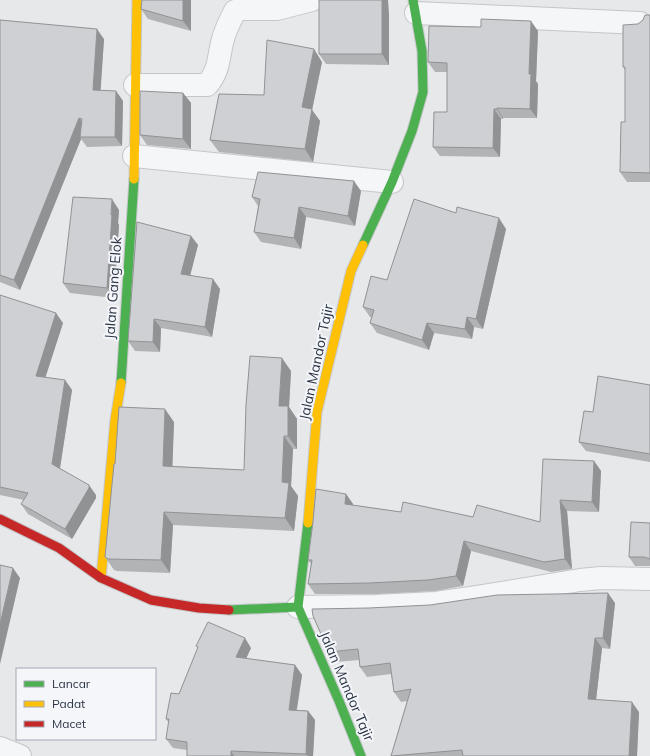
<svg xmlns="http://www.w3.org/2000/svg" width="650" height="756" font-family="Mulish,sans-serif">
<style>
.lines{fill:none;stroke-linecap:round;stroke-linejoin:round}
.street-casing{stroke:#c4c6c8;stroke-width:24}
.fast-casing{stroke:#c4c6c8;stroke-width:11}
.slow-casing{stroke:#c4c6c8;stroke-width:11}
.jam-casing{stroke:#c4c6c8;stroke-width:11}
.street{stroke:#f5f6f7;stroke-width:22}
.fast{stroke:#4caf50;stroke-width:9}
.slow{stroke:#ffc107;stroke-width:9}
.jam{stroke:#c62828;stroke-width:9}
.wall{fill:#b1b3b5}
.shaded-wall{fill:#909294}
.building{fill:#ced0d3;stroke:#909294}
.labels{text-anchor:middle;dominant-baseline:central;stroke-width:4;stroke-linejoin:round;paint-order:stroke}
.street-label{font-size:14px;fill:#2b3445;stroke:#f4f6f9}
</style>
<rect width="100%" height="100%" fill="#e6e8ea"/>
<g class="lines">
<g class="street-casing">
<path id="street" d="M 416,13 L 640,23
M 135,85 L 207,85 C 219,71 218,60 222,43 C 224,32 230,21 235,11 L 242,9 L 277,9 L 312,0
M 134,156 L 392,182
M 298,607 L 376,606 L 436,603 L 471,598 L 580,580 L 601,578 L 650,579
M 0,748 L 20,756"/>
</g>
<g class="fast-casing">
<path id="fast" d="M 363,245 L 392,182 L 412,131 L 423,92 L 422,51 L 413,0
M 121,383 L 134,179
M 308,523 L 298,607 L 339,701 L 361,756
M 229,610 L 298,607"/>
</g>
<g class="slow-casing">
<path id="slow" d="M 134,179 L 137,0
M 308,523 L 317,412 L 351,271 L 363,245
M 101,578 L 115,420 L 121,383"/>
</g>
<g class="jam-casing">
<path id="jam" d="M 0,519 L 59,548 L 101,578 L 151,600 L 199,608 L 229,610"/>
</g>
<use href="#street" class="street"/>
<use href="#fast" class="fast"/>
<use href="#slow" class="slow"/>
<use href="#jam" class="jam"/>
</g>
<path class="wall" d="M 191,0 L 191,31 L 148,19 L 141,9 Z
M 389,14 L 389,65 L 326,64 L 319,54 Z
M 650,15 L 650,182 L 627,182 L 620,172 L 625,122 L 625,70 L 623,67 L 638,24 Z
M 0,20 L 104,39 L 100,91 L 116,91 L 123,101 L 122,146 L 87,147 L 81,139 L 20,290 L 0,282 Z
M 538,31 L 536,81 L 538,84 L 537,118 L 503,118 L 503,119 L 501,119 L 500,157 L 440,156 L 433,147 L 447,112 L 447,72 L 435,72 L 428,62 Z
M 322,62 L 312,110 L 320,121 L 313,162 L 219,152 L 210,140 L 264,95 Z
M 183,93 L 191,103 L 191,149 L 147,145 L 140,135 Z
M 361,191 L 355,226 L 306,217 L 301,249 L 261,242 L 254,232 L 258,206 L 252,197 Z
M 119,210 L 118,223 L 119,225 L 114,298 L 70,293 L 63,283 Z
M 456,213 L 506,229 L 483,329 L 474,327 L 472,339 L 434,333 L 429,350 L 377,333 L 370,323 L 372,317 L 370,317 L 363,307 L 387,280 Z
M 191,236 L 198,245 L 190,275 L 220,289 L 212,337 L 161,328 L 160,352 L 135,351 L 128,341 Z
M 0,295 L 63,323 L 45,377 L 65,380 L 72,390 L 60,468 L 96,495 L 96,498 L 72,539 L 28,514 L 21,504 L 24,500 L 0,495 Z
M 291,371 L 289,407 L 297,419 L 297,449 L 293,449 L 291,486 L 298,496 L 294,531 L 173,525 L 170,573 L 117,571 L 114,570 L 105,557 L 115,464 L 174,422 L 172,466 L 244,470 Z
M 650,385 L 650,462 L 586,451 L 579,442 L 593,412 Z
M 594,461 L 601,471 L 599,512 L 567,511 L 572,569 L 551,572 L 471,551 L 463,586 L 435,591 L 376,594 L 315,594 L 308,584 L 311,564 L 308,560 L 346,494 L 353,504 L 353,505 L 401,512 L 540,522 Z
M 650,523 L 650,566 L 635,566 L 629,557 Z
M 615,603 L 610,649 L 602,648 L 596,700 L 639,712 L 637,756 L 391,756 L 407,701 L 401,702 L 394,692 L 391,674 L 367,677 L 360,667 L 359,660 L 336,662 L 329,652 L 369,608 Z
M 196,646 L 251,648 L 246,659 L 295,665 L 302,675 L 297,710 L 308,711 L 315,720 L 313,756 L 187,756 L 187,750 L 173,748 L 166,739 L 169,723 L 166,719 L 179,694 L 198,648 Z"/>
<path class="shaded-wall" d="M 183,0 L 191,0 L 191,31 L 183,21 Z
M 382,0 L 388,0 L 389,14 L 389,65 L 382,54 Z
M 531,21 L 538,31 L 536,81 L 538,84 L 537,118 L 530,109 L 529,74 Z
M 97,29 L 104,39 L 100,100 L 93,90 Z
M 314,49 L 322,62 L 312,110 L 320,121 L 313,162 L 305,149 L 302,107 Z
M 116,91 L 123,101 L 122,146 L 115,137 Z
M 183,93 L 191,103 L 191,149 L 183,139 Z
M 497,108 L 503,118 L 503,119 L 497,109 Z
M 494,109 L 501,119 L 500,157 L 493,148 Z
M 79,118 L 86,128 L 80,137 L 81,139 L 20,290 L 14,280 Z
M 354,181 L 361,191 L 355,226 L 348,216 Z
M 112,199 L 119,210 L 118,223 L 119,225 L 114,298 L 107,288 Z
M 299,207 L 306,217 L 301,249 L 294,238 Z
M 499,218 L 506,229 L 483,329 L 476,319 Z
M 191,236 L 198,245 L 188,284 L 181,274 Z
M 213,279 L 220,289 L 212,337 L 205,327 Z
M 56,313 L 63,323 L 43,385 L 36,376 Z
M 467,317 L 474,327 L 472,339 L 465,329 Z
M 154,319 L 161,328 L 160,352 L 153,342 Z
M 427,323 L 434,333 L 429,350 L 422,340 Z
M 282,358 L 291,371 L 289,407 L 297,419 L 297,449 L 288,436 L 279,406 Z
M 65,380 L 72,390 L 59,474 L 52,464 Z
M 165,409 L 174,422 L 172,479 L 163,466 Z
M 284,436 L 293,449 L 291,486 L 298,496 L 294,531 L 285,518 L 282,482 Z
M 594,461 L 601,471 L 599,512 L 592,502 Z
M 89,485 L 96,495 L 96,498 L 72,539 L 65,529 Z
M 346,494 L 353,504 L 352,514 L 345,504 Z
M 560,500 L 567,511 L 572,569 L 565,559 Z
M 164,512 L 173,525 L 170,573 L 161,560 Z
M 464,541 L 471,551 L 463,586 L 456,576 Z
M 13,568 L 20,578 L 0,664 L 0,624 Z
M 608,593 L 615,603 L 610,649 L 603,638 Z
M 245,638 L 251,648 L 242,667 L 236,657 Z
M 595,638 L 602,648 L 595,709 L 588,699 Z
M 295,665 L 302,675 L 295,719 L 289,710 Z
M 632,702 L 639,712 L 637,756 L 629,756 Z
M 308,711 L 315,720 L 313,756 L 308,756 L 306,754 Z
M 231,751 L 234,756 L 231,756 Z"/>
<path class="building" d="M 142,0 L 183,0 L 183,21 L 141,9 Z
M 319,0 L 382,0 L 382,54 L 319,54 Z
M 645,15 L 650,15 L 650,173 L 620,172 L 621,122 L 625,122 L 625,67 L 623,67 L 623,25 L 638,24 L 643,20 Z
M 481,19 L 531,21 L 529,74 L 531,74 L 530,109 L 497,108 L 497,109 L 494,109 L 493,148 L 433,147 L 434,112 L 447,112 L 447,63 L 428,62 L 429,26 L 481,27 Z
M 0,20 L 97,29 L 93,90 L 116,91 L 115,137 L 80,137 L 82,119 L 79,118 L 14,280 L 0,275 Z
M 267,40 L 314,49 L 302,107 L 312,109 L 305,149 L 210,140 L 219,94 L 264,95 Z
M 140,91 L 183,93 L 183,139 L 140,135 Z
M 258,172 L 354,181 L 348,216 L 299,207 L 294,238 L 254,232 L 260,199 L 252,197 Z
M 73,197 L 112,199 L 111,215 L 112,215 L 107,288 L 63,283 Z
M 414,199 L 456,213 L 457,207 L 499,218 L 476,319 L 467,317 L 465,329 L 427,323 L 422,340 L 370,323 L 374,310 L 363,307 L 371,276 L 387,280 Z
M 137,222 L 191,236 L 181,274 L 213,279 L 205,327 L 154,319 L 153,342 L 128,341 Z
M 0,295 L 56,313 L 36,376 L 65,380 L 52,464 L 89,485 L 89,488 L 65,529 L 21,504 L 28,493 L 0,487 Z
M 250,356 L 282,358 L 279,406 L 288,406 L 288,436 L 284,436 L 282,482 L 289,483 L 285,518 L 164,512 L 161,560 L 108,559 L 105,557 L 114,464 L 115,464 L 119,407 L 165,409 L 163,466 L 244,470 L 246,405 Z
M 598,376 L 650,385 L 650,454 L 579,442 L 584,411 L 593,412 Z
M 543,459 L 594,461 L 592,502 L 560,500 L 565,559 L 544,562 L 464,541 L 456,576 L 428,580 L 369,583 L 308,584 L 312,560 L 308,560 L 313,522 L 316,489 L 346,494 L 345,504 L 401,512 L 403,502 L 473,517 L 477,505 L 540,522 Z
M 631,522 L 650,523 L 650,559 L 644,557 L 629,557 Z
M 0,565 L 13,568 L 0,624 Z
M 608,593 L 603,638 L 595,638 L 588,699 L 632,702 L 629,756 L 463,756 L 462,750 L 391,756 L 411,689 L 394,692 L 390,663 L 360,667 L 358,649 L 329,652 L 313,616 L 312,609 L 369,608 L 430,605 L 497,595 Z
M 208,622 L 245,638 L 236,657 L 295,665 L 289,710 L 308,711 L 306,754 L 231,751 L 231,756 L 187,756 L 187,742 L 166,739 L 169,719 L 166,719 L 171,693 L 179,694 L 198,647 L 196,646 Z"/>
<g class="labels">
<g class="street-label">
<text transform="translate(113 288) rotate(-86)">Jalan Gang Elok</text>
<text transform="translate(316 362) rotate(-78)">Jalan Mandor Tajir</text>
<text transform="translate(347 686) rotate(67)">Jalan Mandor Tajir</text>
</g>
</g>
<rect x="16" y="668" width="140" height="72" fill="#f4f6f9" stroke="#a4a8b1"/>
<rect x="24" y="681" width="20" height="6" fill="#4caf50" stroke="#a4a8b1"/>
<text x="52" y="688" font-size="12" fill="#2b3445">Lancar</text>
<rect x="24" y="701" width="20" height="6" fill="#ffc107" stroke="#a4a8b1"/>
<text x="52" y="708" font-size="12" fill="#2b3445">Padat</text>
<rect x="24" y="721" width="20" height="6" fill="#c62828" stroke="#a4a8b1"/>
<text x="52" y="728" font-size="12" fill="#2b3445">Macet</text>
</svg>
